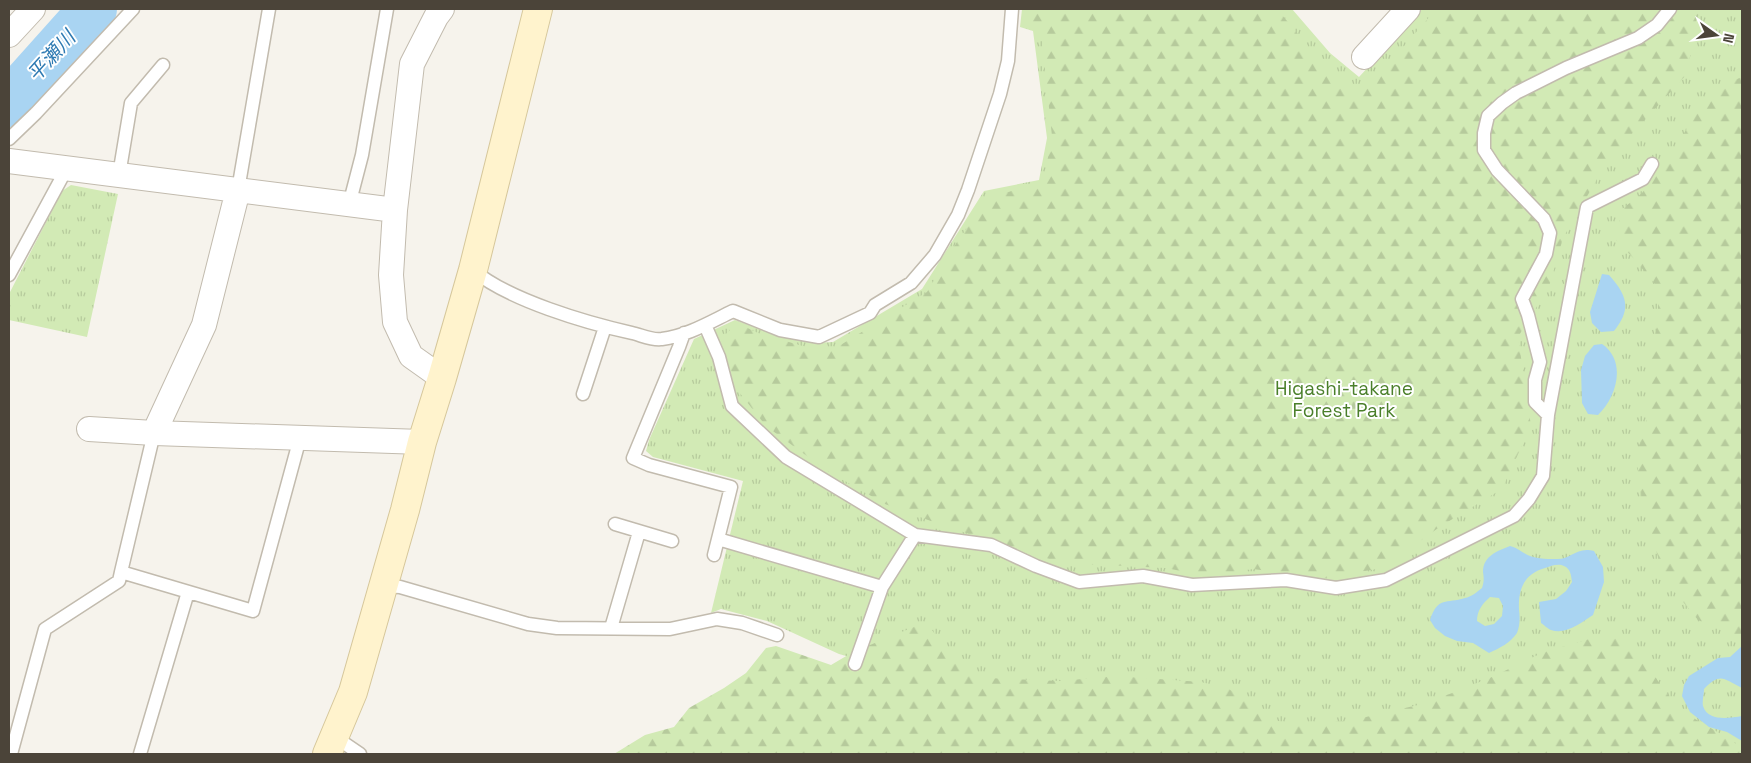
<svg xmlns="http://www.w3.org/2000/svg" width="1751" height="763" font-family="'Space Grotesk','Noto Sans JP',sans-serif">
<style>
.grass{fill:url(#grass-tufts)}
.forest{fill:url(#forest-firs)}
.water{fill:#a9d4f2;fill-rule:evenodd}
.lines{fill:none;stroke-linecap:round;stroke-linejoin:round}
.river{stroke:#a9d4f2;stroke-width:48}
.lane-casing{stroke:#c2bbae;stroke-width:15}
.street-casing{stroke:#c2bbae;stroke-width:26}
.secondary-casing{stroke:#d6c79b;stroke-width:30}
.lane{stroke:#fff;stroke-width:12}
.street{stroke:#fff;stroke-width:24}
.secondary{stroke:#fff3cd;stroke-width:28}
.labels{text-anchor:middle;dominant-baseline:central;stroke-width:4;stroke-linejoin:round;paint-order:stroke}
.park-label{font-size:19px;fill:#4a7f2a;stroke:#fff}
.water-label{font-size:20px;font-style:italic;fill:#2e7ab2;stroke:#fff}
</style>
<defs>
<pattern id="grass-tufts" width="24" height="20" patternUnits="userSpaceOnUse" patternTransform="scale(1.25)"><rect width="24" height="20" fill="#d2eab5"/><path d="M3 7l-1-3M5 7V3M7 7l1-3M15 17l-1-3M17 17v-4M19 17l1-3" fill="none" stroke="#b6ca9c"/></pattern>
<pattern id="forest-firs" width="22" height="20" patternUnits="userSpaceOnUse" patternTransform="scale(1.25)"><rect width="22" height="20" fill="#d2eab5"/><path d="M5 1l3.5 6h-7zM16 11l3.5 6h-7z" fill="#b6ca9c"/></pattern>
</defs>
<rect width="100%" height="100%" fill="#f6f3ec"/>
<path class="grass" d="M 1022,9 L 1292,9 L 1330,53 L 1359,77 L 1422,9 L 1742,9 L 1742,754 L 1316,748 L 1106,701 L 857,659 L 839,654 L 767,621 L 721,609 L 711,613 L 743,481 L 653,457 L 646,451 L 649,440 L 694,339 L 735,320 L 774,334 L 813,343 L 833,342 L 922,289 L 984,191 L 1039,180 L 1047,138 L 1033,31 L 1020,27 Z
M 71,185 L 118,194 L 87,337 L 9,320 L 9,294 L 62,191 Z"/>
<path class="forest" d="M 1031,9 L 1277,9 L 1313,52 L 1355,91 L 1394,58 L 1436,9 L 1701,9 L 1696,21 L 1687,74 L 1608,160 L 1563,238 L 1549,287 L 1518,337 L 1531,426 L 1502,489 L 1441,526 L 1382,568 L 1325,578 L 1253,569 L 1206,576 L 1166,568 L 1062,563 L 947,527 L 885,504 L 826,470 L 766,426 L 739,392 L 720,340 L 737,323 L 758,333 L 813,349 L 834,349 L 927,292 L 957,242 L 989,197 L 1043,183 L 1052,136 L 1041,32 L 1029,20 Z
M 1742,77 L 1742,637 L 1734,635 L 1698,620 L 1665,580 L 1644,510 L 1636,456 L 1651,404 L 1647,368 L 1658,323 L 1658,288 L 1636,261 L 1616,240 L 1621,210 L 1642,193 L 1668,160 L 1695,115 L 1732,81 Z
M 926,622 L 957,664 L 984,678 L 1060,681 L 1116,676 L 1201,682 L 1229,689 L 1252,704 L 1265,717 L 1285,723 L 1311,724 L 1353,720 L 1418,705 L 1458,691 L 1494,676 L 1544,652 L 1603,635 L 1630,634 L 1648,667 L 1678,709 L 1733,741 L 1742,751 L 1742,754 L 614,754 L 645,735 L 674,727 L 689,708 L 724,688 L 746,673 L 766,648 L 776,646 L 831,665 L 853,652 Z"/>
<path class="water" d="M 1602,274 L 1609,275 C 1627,295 1632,309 1614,331 L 1601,332 L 1592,323 L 1590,312 Z
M 1602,344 C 1627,361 1617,397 1598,415 L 1588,414 L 1582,403 L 1581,370 L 1585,356 L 1594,345 Z
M 1510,546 C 1517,548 1519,550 1524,553 C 1533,559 1546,559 1556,559 C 1571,560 1576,546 1594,551 L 1603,567 L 1604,582 L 1593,615 C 1581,623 1566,635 1551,630 C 1548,629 1544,625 1541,623 L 1539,602 L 1556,599 L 1566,591 L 1572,582 C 1571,576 1571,569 1564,566 C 1558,563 1551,566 1545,568 C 1524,574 1518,589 1519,610 C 1520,617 1520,626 1517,633 C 1510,643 1500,648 1489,653 L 1473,643 L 1457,641 L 1445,636 L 1435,628 L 1430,620 C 1438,596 1446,604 1465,598 C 1471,597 1477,592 1482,588 C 1484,582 1484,578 1483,572 C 1483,556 1497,551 1510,546 ZM 1490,597 L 1499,598 L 1503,606 L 1502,616 L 1494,624 L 1485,626 L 1477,621 C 1477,611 1482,604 1490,597 Z
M 1742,646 L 1742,688 C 1723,679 1721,672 1704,689 C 1704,694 1702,701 1703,706 C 1708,722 1730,718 1742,716 L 1742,741 L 1727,732 L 1709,727 L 1690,712 L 1682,696 L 1684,685 L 1689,676 L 1718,658 L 1730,657 Z"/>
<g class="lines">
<path class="river" d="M 9,103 L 93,9"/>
<g class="lane-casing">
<path id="lane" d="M 9,139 L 36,113 L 133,9
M 119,175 L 131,103 L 163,65
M 238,190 L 269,9
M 349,205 L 362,155 L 387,9
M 473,270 C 508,300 587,323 632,333 C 641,335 653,341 662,339 C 687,336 710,322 733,311 L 780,330 L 819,337 L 870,313 L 875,305 L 911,283 L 935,255 L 958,215 L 968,190 L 1000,94 L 1008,61 L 1012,9
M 9,275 L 67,168
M 705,325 L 719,357 L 732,406 L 786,457 L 915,535 L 991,545 L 1036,566 L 1079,582 L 1143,576 L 1192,585 L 1286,580 L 1336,588 L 1386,580 L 1514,516 L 1529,499 L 1543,476 L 1548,415 L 1587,207 L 1643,179 L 1652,164
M 684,333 L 679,347 L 633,458 L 649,465 L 731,487 L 714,555
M 583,394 L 605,327
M 1548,415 L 1535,402 L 1535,380 L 1540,362 L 1528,315 L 1522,299 L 1546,254 L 1550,233 L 1544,219 L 1497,170 L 1484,150 L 1484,133 L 1488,116 L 1502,103 L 1516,93 L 1566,68 L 1638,38 L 1657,25 L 1670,9
M 154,433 L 121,572 L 253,611 L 300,438
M 615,524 L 672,541
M 718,539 L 882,587
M 384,586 L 400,587 L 528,624 L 557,628 L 670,629 L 717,619 L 742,623 L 777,635
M 611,628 L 639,532
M 855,664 L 882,587 L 915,535
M 335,737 L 360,754
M 11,754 L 45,629 L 119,581 L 121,572
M 140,754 L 188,592"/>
</g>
<g class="street-casing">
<path id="street" d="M 442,9 L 436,17 L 412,64 L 395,210 L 391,275 L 395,322 L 411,356 L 442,378
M 9,35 L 33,9
M 1364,57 L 1408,9
M 9,161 L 395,210
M 89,429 L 154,433 L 422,442
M 154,433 L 204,325 L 238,190"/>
</g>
<g class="secondary-casing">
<path id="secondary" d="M 327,754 L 353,692 L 405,510 L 422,442 L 442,378 L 473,270 L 538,9"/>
</g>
<use href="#lane" class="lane"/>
<use href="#street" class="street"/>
<use href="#secondary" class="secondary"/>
</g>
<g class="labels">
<g class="park-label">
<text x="1344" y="388">Higashi-takane<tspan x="1344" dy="22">Forest Park</tspan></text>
</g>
<g class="water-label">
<text transform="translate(51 56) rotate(-48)">平瀬川</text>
</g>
</g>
<rect width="1751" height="763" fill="none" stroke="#4b4439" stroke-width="20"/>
<g transform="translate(1716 35) rotate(104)" stroke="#ffffff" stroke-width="4" paint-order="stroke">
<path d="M0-4L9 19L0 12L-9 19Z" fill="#4b4439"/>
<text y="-8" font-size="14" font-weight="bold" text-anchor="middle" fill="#4b4439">N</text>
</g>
</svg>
